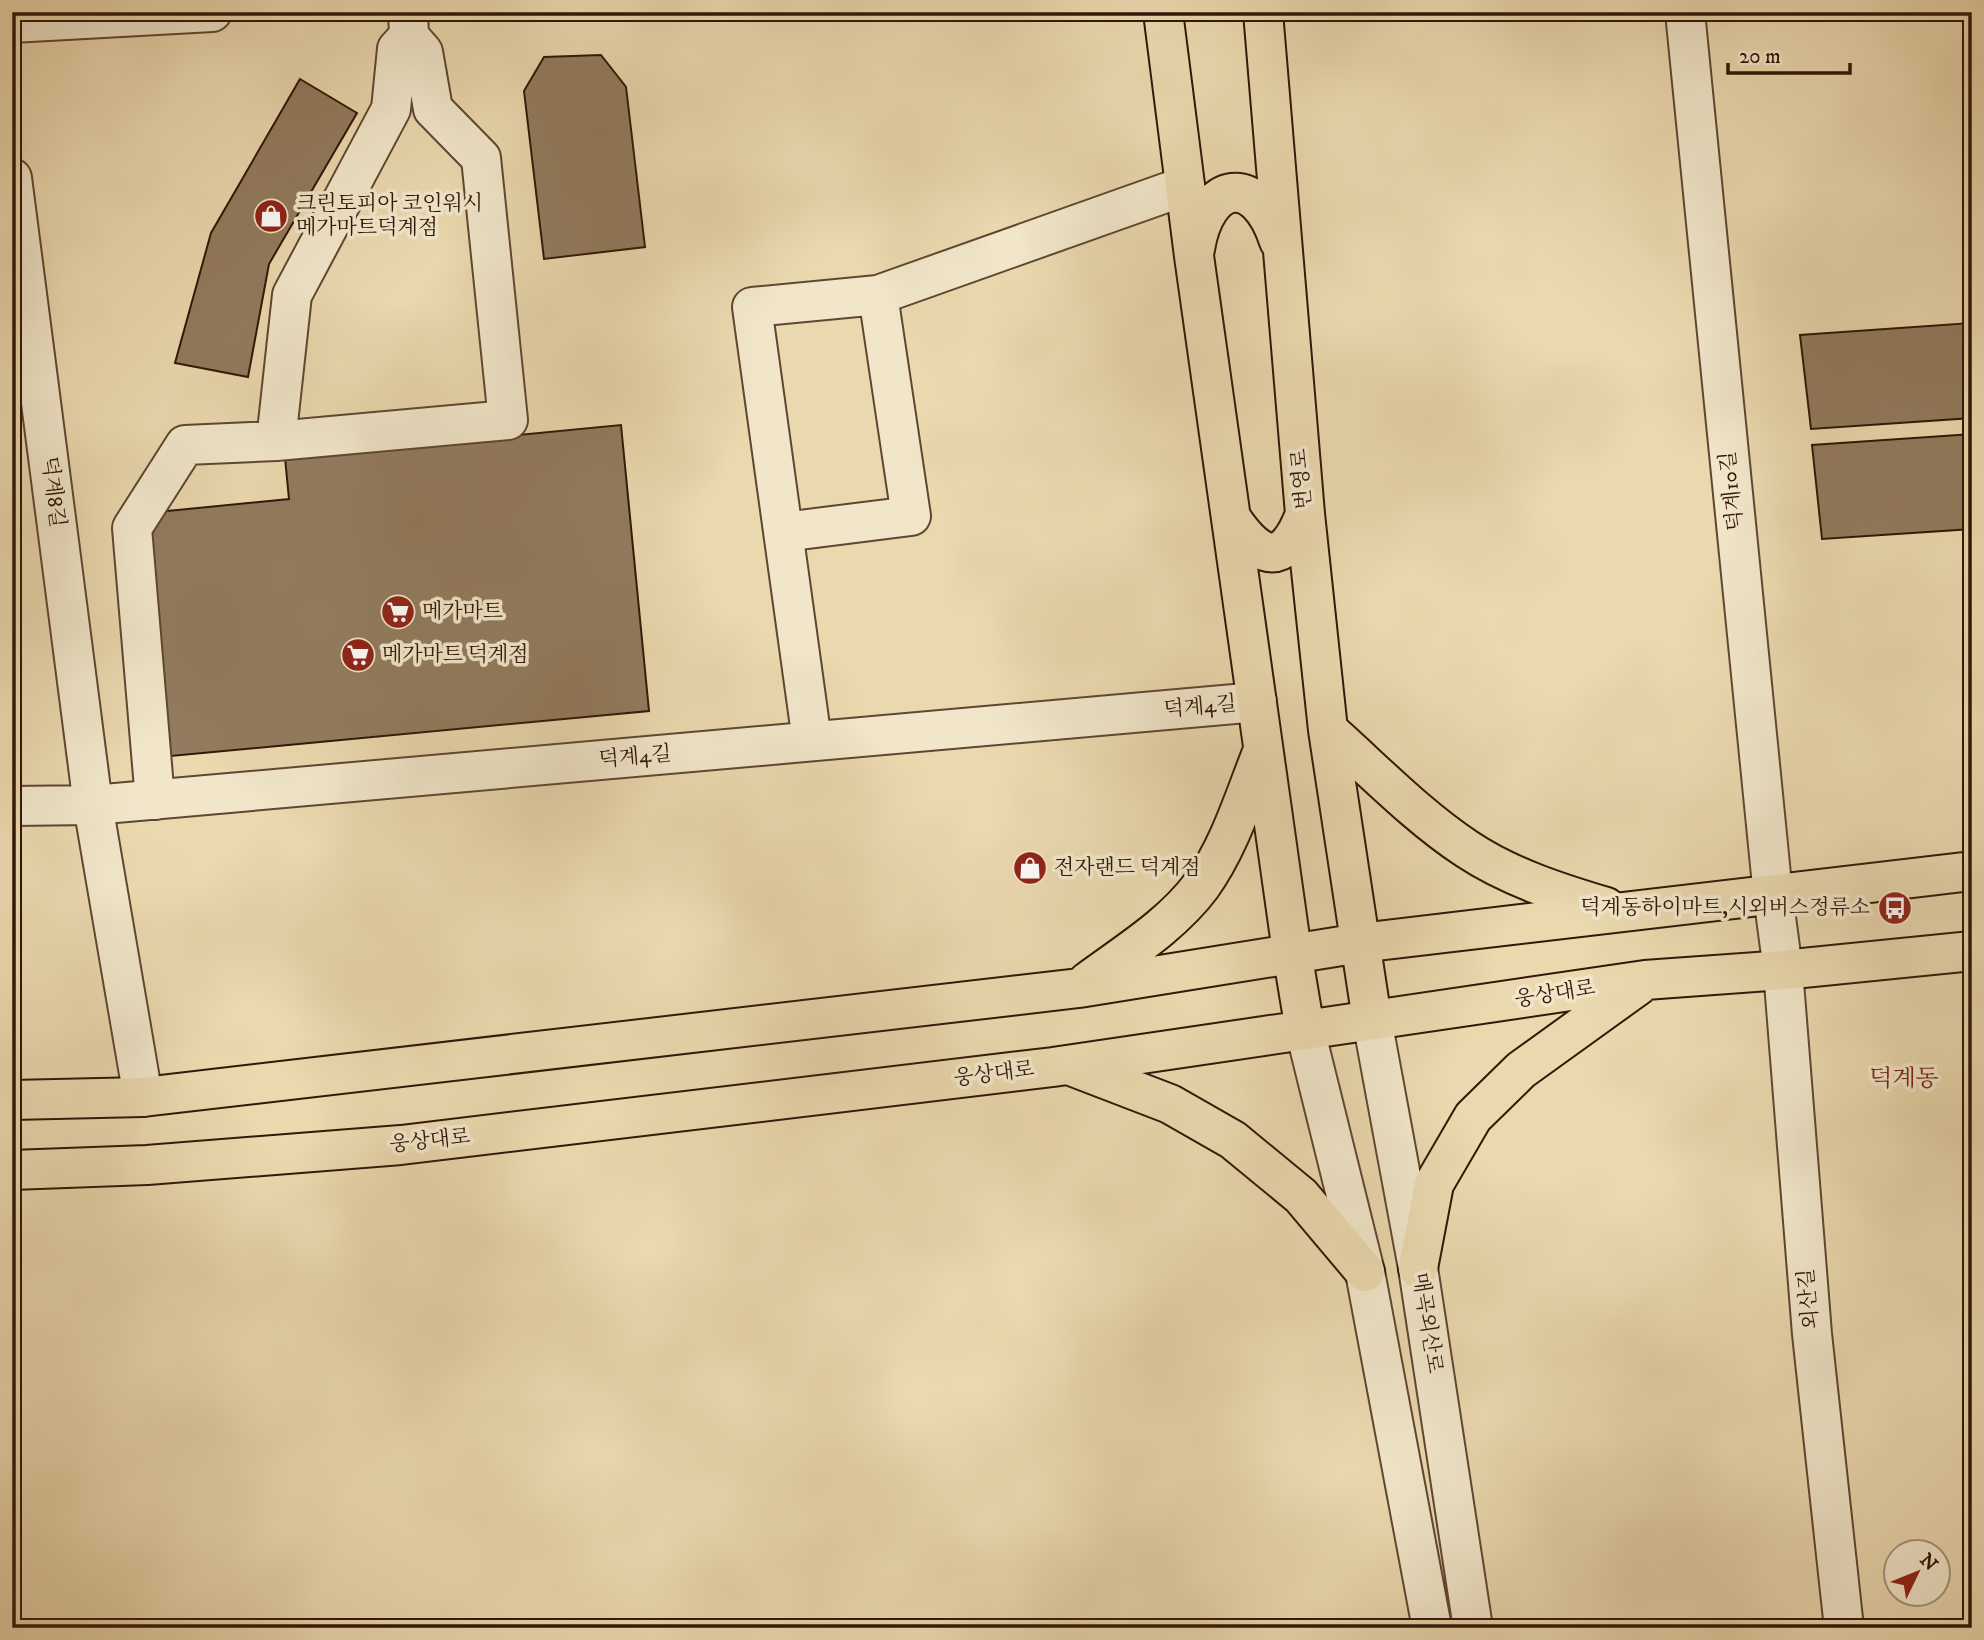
<svg xmlns="http://www.w3.org/2000/svg" width="1984" height="1640" font-family="'IM FELL DW Pica','Noto Serif KR',serif">
<style>
.building{fill:#927b5e;stroke:#321607;stroke-width:2}
.lines{fill:none;stroke-linecap:round;stroke-linejoin:round}
.minor-casing{stroke:#604631;stroke-width:42}
.major-casing{stroke:#321607;stroke-width:42}
.minor{stroke:#f1e6ca;stroke-width:38}
.major{stroke:#ead8ae;stroke-width:38}
.labels{text-anchor:middle;dominant-baseline:central;stroke-width:7;stroke-linejoin:round;paint-order:stroke}
.poi-label{font-size:21px;fill:#321607;stroke:#f1e6ca;text-anchor:start}
.street-label{font-size:21px;fill:#321607;stroke:#f1e6ca}
.quarter-label{font-size:24px;fill:#7a1f14;stroke:#f1e6ca}
</style>
<rect width="100%" height="100%" fill="#ead8ae"/>
<filter id="stains"><feTurbulence type="fractalNoise" baseFrequency=".00286" numOctaves="4"/><feColorMatrix values="0 0 0 0 .2 0 0 0 0 .09 0 0 0 0 .02 0 0 0 .5 -.17"/></filter>
<radialGradient id="worn" r=".72"><stop offset=".6" stop-color="#630" stop-opacity="0"/><stop offset="1" stop-color="#630" stop-opacity=".3"/></radialGradient>
<path class="building" d="M 601,55 L 626,87 L 645,247 L 544,259 L 524,91 L 544,57 Z
M 300,79 L 357,113 L 269,264 L 248,377 L 175,363 L 211,233 Z
M 1971,323 L 1972,418 L 1811,429 L 1800,335 Z
M 621,425 L 649,711 L 171,756 L 147,513 L 289,499 L 285,458 Z
M 1972,434 L 1972,529 L 1822,539 L 1812,445 Z"/>
<g class="lines">
<g class="minor-casing">
<path id="minor" d="M 408,12 L 409,36 L 423,52 L 433,109 L 481,158 L 508,420 L 276,441 L 292,295 L 391,109 L 397,49 L 409,36
M 1685,12 L 1773,895 L 1783,970 L 1812,1334 L 1844,1628
M 12,23 L 212,12
M 12,178 L 93,805 L 143,1097
M 784,532 L 911,516 L 878,295
M 812,741 L 752,307 L 878,295 L 1185,186
M 155,800 L 132,528 L 185,445 L 276,441
M 12,806 L 93,805 L 1257,702
M 1372,1020 L 1418,1268 L 1473,1628
M 1305,1030 L 1365,1272 L 1432,1628"/>
</g>
<g class="major-casing">
<path id="major" d="M 1163,12 L 1194,256 L 1292,952 L 1305,1030
M 1263,12 L 1305,514 L 1328,730 L 1372,1020
M 1195,249 C 1206,180 1256,171 1279,241
M 1232,519 C 1261,562 1285,567 1305,514
M 1328,730 C 1373,770 1417,816 1467,849 C 1509,877 1559,893 1606,907
M 1087,982 C 1126,953 1171,926 1201,886 C 1230,846 1245,795 1263,750
M 1071,1066 L 1170,1104 L 1233,1140 L 1301,1196 L 1365,1272
M 12,1100 L 143,1097 L 1079,988 L 1360,943 L 1972,871
M 12,1170 L 147,1165 L 401,1145 L 1053,1067 L 1645,980 L 1783,970 L 1972,951
M 1418,1268 L 1434,1184 L 1473,1117 L 1521,1070 L 1639,985"/>
</g>
<use href="#minor" class="minor"/>
<use href="#major" class="major"/>
</g>
<defs>
<g id="shop-disc" transform="scale(1.75)"><circle r="9.5" fill="#8f2418" stroke="#f1e6ca"/><path d="M-5-2.5h2.3a2.7 3.5 0 0 1 5.4 0H5L5.5 6h-11ZM-1.5-2.5h3a1.5 2.3 0 0 0-3 0Z" fill="#fff"/></g>
<g id="supermarket-disc" transform="scale(1.75)"><circle r="9.5" fill="#8f2418" stroke="#f1e6ca"/><path d="M-6-5.5h2.5l.6 2H6L4.5 2H-2.5L-4.4-4H-6ZM-1.5 3.2a1.3 1.3 0 1 0 .1 0ZM3 3.2a1.3 1.3 0 1 0 .1 0Z" fill="#fff"/></g>
<g id="bus-disc" transform="scale(1.75)"><circle r="9.5" fill="#8f2418" stroke="#f1e6ca"/><path d="M-5-6H5V4H4V6H2V4H-2V6H-4V4H-5ZM-3.5-4V0h7V-4ZM-3.5 1.2v1.5H-2V1.2ZM2 1.2v1.5H3.5V1.2Z" fill="#fff"/></g>
</defs>
<g fill-rule="evenodd">
<use href="#shop-disc" x="271" y="216"/>
<use href="#supermarket-disc" x="398" y="612"/>
<use href="#supermarket-disc" x="358" y="655"/>
<use href="#shop-disc" x="1030" y="868"/>
<use href="#bus-disc" x="1895" y="908"/>
</g>
<g class="labels">
<g class="poi-label">
<text x="296" y="204">크린토피아 코인워시<tspan x="296" dy="24">메가마트덕계점</tspan></text>
<text x="422" y="612">메가마트</text>
<text x="382" y="655">메가마트 덕계점</text>
<text x="1054" y="868">전자랜드 덕계점</text>
<text x="1870" y="908" text-anchor="end">덕계동하이마트,시외버스정류소</text>
</g>
<g class="street-label">
<text transform="translate(1302 479) rotate(-95)">번영로</text>
<text transform="translate(1732 491) rotate(-96)">덕계10길</text>
<text transform="translate(53 492) rotate(83)">덕계8길</text>
<text transform="translate(1200 707) rotate(-5)">덕계4길</text>
<text transform="translate(635 757) rotate(-5)">덕계4길</text>
<text transform="translate(1555 994) rotate(-9)">웅상대로</text>
<text transform="translate(994 1074) rotate(-7)">웅상대로</text>
<text transform="translate(430 1141) rotate(-6)">웅상대로</text>
<text transform="translate(1809 1299) rotate(-95)">외산길</text>
<text transform="translate(1427 1323) rotate(81)">매곡외산로</text>
</g>
<g class="quarter-label">
<text x="1904" y="1079">덕계동</text>
</g>
</g>
<rect width="1984" height="1640" fill="none" stroke="#ead8ae" stroke-width="42"/>
<rect x="14" y="14" width="1956" height="1612" fill="none" stroke="#321607" stroke-width="3.5"/>
<rect x="21" y="21" width="1942" height="1598" fill="none" stroke="#321607" stroke-width="2"/>
<g transform="translate(1917 1573) rotate(47)"><circle r="33" fill="#f1e6ca" stroke="#a5937c" stroke-width="2"/>
<path d="M0-5L12 26L0 18L-12 26Z" fill="#8f2418"/>
<text y="-10" font-size="19" font-weight="bold" text-anchor="middle" fill="#321607">N</text>
</g>
<path d="M1728 63v10h122v-10" fill="none" stroke="#321607" stroke-width="3.5"/>
<text x="1739" y="63" font-size="21" fill="#321607" stroke="#f1e6ca" stroke-width="5" paint-order="stroke">20 m</text>
<rect width="100%" height="100%" filter="url(#stains)"/>
<rect width="100%" height="100%" fill="url(#worn)"/>
</svg>
